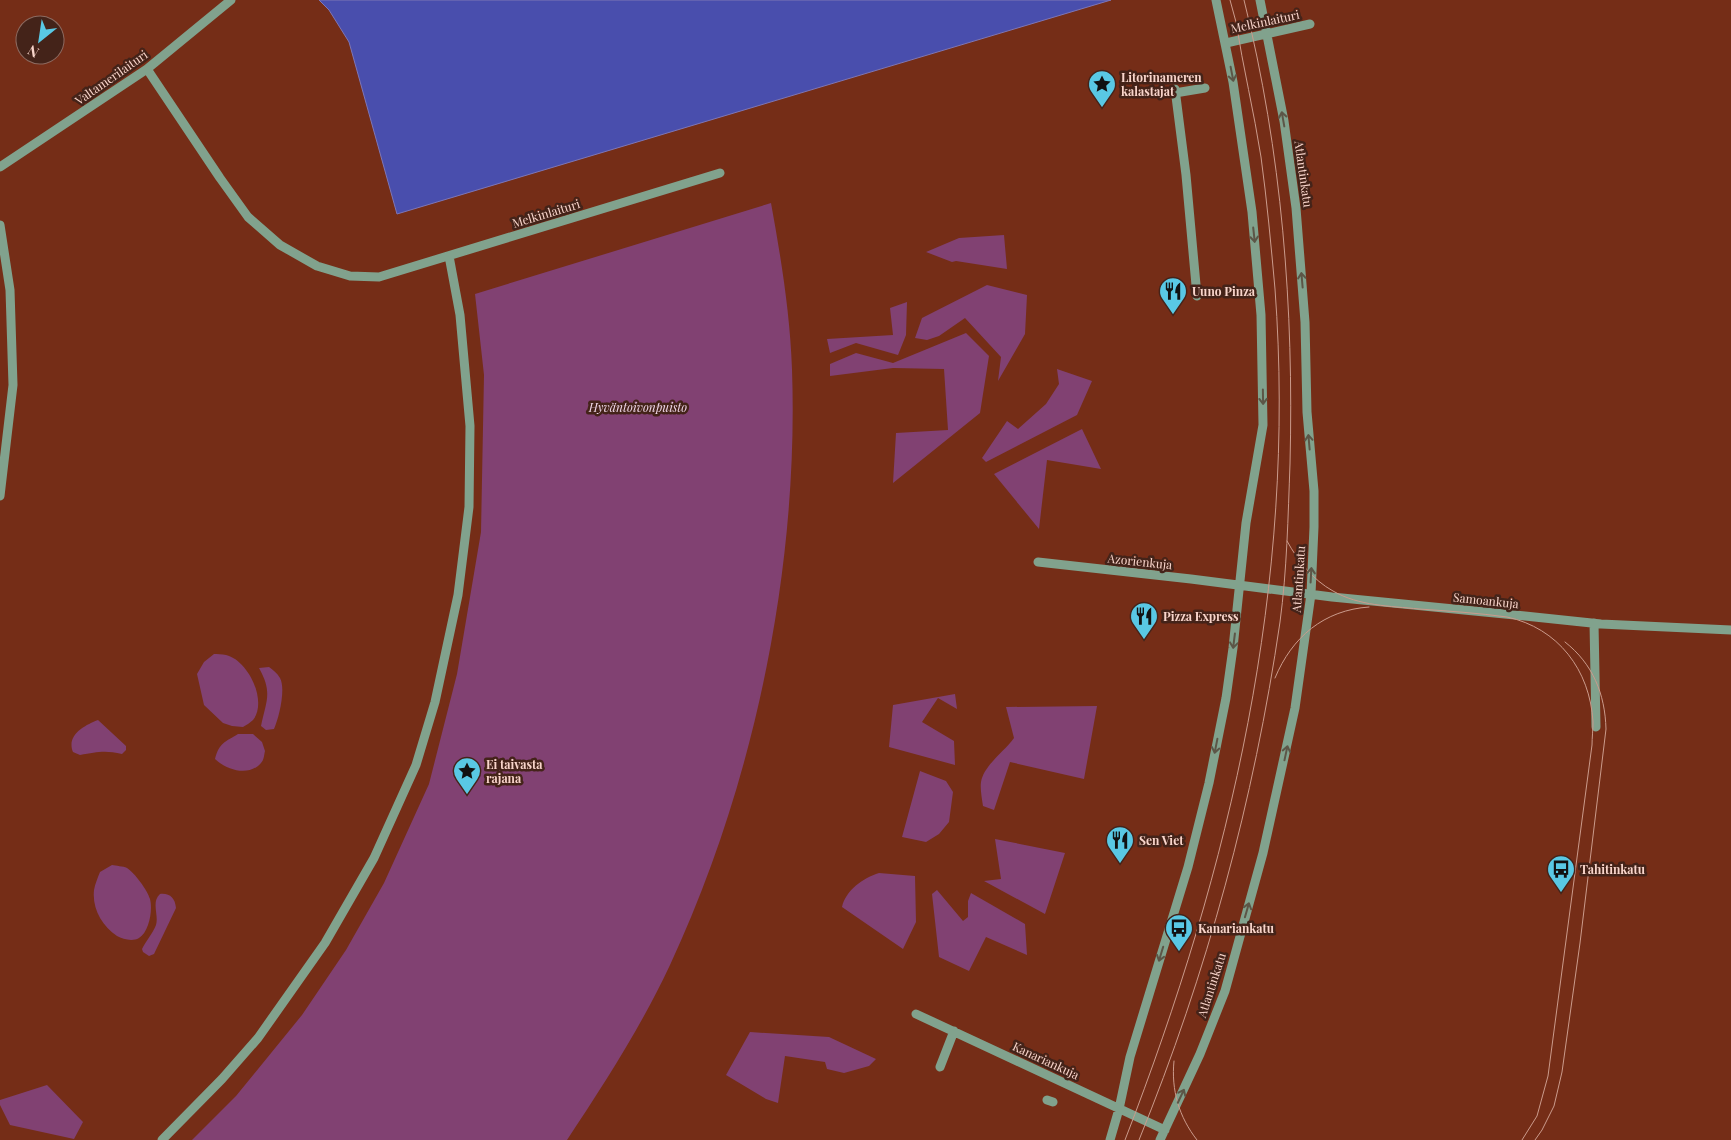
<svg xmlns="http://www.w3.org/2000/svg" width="1731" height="1140" font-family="'Playfair Display',serif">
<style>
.green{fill:#814172}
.water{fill:#494ead;stroke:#7e76b6}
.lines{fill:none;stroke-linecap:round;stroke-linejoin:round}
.minor{stroke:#81a28d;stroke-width:9}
.tram{stroke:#cb9b8c;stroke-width:1}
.oneway{stroke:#5c5647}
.labels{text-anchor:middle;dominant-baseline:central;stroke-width:5;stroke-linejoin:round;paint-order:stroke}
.street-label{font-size:12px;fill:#f9d5cb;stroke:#442319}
.poi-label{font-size:12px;font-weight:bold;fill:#f9d5cb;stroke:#442319;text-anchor:start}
.park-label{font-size:12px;font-style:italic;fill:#f1d8e9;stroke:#442319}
</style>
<rect width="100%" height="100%" fill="#752d17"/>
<path class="green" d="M 771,203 C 781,258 790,313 792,369 C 799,568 754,785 670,965 C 641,1027 604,1084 567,1140 L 192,1140 L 236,1096 L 302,1015 L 346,950 L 384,883 L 429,784 L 457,674 L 481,532 L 484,375 L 475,294 Z
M 1004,235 L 1007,269 L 956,261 L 952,262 L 926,252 L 959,238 Z
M 987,285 L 1027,295 L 1025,334 L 998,381 L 1001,357 L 965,318 L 939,336 L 927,340 L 915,338 L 922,318 Z
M 907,302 L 906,335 L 898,355 L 856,343 L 830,353 L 827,339 L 893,335 L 890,308 Z
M 966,333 L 989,356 L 980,413 L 893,483 L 896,433 L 948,430 L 944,369 L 893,368 L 830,376 L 830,364 L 856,353 L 893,363 Z
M 1057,369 L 1092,381 L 1077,415 L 986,462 L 982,458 L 1007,421 L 1018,429 L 1046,404 L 1059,384 Z
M 1082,429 L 1101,469 L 1047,460 L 1039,529 L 994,474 Z
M 214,654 C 217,654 222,654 226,655 C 248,660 268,701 253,720 C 250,723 246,725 243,727 L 232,726 L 223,723 L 204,705 L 197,674 L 204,662 Z
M 269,667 C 273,670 277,673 280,678 C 286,689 279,718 274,729 L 266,730 L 261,726 C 266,701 273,693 259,668 Z
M 955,694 L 957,709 L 938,698 L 922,722 L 954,741 L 955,765 L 889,747 L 893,705 Z
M 1097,706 L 1084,779 L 1010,762 L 994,810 L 983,806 C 982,799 980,789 981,782 C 984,765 1004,752 1014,738 L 1006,707 Z
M 98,720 L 126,746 L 126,750 L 122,754 C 105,750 97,752 80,755 L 73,752 C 66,735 85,725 98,720 Z
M 238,734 L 253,734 L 262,742 L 265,751 C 264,755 264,760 261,763 C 249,777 226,770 215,759 C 219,743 225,742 238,734 Z
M 920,771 L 946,781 L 953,792 L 949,822 L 939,834 L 926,842 L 902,837 Z
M 995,839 L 1065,853 L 1045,914 L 984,881 L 1001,879 Z
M 112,865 C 116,866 123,866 127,868 C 134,872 148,891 150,899 C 153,910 149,932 139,938 C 132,942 123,939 117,936 C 102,926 92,909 94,890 C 95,884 98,877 100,872 Z
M 879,873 L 915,876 L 916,922 L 903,949 L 842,907 C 846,890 863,878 879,873 Z
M 937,890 L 963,921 L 968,917 L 968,901 L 971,893 L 1025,924 L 1027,955 L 986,937 L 969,971 L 939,957 L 932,894 Z
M 160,894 C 170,893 175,898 176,908 L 154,954 L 149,956 L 143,952 L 142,949 C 146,941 153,933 156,925 C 159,915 151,902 160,894 Z
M 750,1032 L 829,1037 L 876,1059 L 869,1066 L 844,1073 L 827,1069 L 825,1062 L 785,1056 L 778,1103 L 766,1099 L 726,1075 Z
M 47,1085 L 83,1122 L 74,1139 L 10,1125 L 0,1105 L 0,1100 Z"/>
<path class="water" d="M 319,0 L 1111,0 L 397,214 L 349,42 L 329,10 Z"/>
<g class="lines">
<path class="minor" d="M 1226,43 L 1310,24
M 147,69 L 220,178 L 248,217 L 280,245 L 317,266 L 350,276 L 379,277 L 720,173
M 1175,89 L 1186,175 L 1197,296
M 1175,93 L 1205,88
M 0,167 L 147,69 L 231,0
M 0,225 L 10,290 L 13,385 L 0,496
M 1038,562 L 1191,579 L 1332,597 L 1525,616 L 1601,624 L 1731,630
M 1594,623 L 1596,727
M 916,1014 L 1165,1130
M 940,1067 L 954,1031
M 1047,1100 L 1053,1102
M 162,1140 L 222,1079 L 258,1038 L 325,943 L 374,858 L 416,765 L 435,702 L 458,595 L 469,507 L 470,426 L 460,315 L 449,256
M 1110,1140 L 1119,1109 L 1130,1057 L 1188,867 L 1209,783 L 1226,698 L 1233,648 L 1246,523 L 1263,425 L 1261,315 L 1252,212 L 1233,82 L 1216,0
M 1160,1140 L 1200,1054 L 1225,991 L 1263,853 L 1295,708 L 1311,594 L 1314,527 L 1314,491 L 1307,412 L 1305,322 L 1296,208 L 1284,121 L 1260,0"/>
<path class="tram" d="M 1287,541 C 1298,561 1313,580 1333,591 C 1359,606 1390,606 1419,609 C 1448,611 1478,613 1507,617 C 1558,628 1590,670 1593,722 C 1593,730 1592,738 1592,745 L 1548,1076 L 1537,1116 L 1522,1140
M 1275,678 C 1292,637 1324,610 1369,607
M 1174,1061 C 1171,1090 1179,1117 1197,1140
M 1125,1140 C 1231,866 1297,584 1275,289 C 1271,245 1267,201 1261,157 C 1254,112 1243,67 1236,22 L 1230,0
M 1139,1140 C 1207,973 1254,800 1280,622 C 1287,570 1288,517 1290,464 C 1294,309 1282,152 1244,0
M 1535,1140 L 1542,1130 L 1554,1106 L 1562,1072 L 1580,943 L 1606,729 C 1605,694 1593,664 1565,642"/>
</g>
<defs><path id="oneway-shaft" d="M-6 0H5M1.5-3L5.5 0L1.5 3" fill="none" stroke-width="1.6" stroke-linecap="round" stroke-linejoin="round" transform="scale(1.25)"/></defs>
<g class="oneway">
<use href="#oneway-shaft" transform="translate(1232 74) rotate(79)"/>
<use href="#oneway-shaft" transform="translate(1283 119) rotate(-100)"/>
<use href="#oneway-shaft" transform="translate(1254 235) rotate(84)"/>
<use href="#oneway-shaft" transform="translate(1302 280) rotate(-95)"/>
<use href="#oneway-shaft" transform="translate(1263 397) rotate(89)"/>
<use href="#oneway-shaft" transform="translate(1309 442) rotate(-95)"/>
<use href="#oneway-shaft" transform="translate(1311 575) rotate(-87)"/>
<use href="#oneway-shaft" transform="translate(1234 641) rotate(97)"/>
<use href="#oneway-shaft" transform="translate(1216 746) rotate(101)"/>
<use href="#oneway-shaft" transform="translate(1286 753) rotate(-78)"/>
<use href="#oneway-shaft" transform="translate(1247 910) rotate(-74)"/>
<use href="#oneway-shaft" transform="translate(1161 954) rotate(107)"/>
<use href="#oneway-shaft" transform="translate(1181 1096) rotate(-65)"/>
</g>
<defs>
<g id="sight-pin" transform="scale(1.4375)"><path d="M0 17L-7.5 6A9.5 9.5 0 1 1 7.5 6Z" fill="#59c8e4" stroke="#442319"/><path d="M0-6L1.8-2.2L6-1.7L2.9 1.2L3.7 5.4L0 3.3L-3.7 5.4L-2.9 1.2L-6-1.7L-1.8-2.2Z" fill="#111"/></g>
<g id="restaurant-pin" transform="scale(1.4375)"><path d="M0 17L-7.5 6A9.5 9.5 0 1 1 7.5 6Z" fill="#59c8e4" stroke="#442319"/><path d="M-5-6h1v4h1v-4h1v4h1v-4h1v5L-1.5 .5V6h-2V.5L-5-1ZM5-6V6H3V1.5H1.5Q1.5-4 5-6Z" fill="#111"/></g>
<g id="bus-pin" transform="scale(1.4375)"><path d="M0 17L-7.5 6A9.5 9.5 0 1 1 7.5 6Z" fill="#59c8e4" stroke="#442319"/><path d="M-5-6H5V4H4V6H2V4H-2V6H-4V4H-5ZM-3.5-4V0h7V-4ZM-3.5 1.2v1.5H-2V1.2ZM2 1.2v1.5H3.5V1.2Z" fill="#111"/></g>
</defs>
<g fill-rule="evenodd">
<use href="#sight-pin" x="1102" y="84"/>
<use href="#restaurant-pin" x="1173" y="291"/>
<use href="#restaurant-pin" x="1144" y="616"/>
<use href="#sight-pin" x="467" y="771"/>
<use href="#restaurant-pin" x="1120" y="840"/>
<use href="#bus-pin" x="1561" y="869"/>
<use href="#bus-pin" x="1179" y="928"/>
</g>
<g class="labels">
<g class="street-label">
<text transform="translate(1265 21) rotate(-12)">Melkinlaituri</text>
<text transform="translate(111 77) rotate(-35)">Valtamerilaituri</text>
<text transform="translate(1304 174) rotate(82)">Atlantinkatu</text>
<text transform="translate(546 213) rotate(-17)">Melkinlaituri</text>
<text transform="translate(1140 561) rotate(6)">Azorienkuja</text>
<text transform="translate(1298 579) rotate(-86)">Atlantinkatu</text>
<text transform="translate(1486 600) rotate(6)">Samoankuja</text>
<text transform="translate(1211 985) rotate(-72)">Atlantinkatu</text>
<text transform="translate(1046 1060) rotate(25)">Kanariankuja</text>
</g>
<g class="poi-label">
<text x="1121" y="77">Litorinameren<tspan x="1121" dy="14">kalastajat</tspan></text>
<text x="1192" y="291">Uuno Pinza</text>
<text x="1163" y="616">Pizza Express</text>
<text x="486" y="764">Ei taivasta<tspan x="486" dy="14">rajana</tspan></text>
<text x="1139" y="840">Sen Viet</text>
<text x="1580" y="869">Tahitinkatu</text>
<text x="1198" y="928">Kanariankatu</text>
</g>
<g class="park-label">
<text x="638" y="407">Hyväntoivonpuisto</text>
</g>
</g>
<g transform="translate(40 40) rotate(210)"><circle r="24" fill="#442319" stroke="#8c6a60"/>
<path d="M0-4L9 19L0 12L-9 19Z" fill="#59c8e4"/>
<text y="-8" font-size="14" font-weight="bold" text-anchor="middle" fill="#f9d5cb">N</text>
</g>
</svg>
